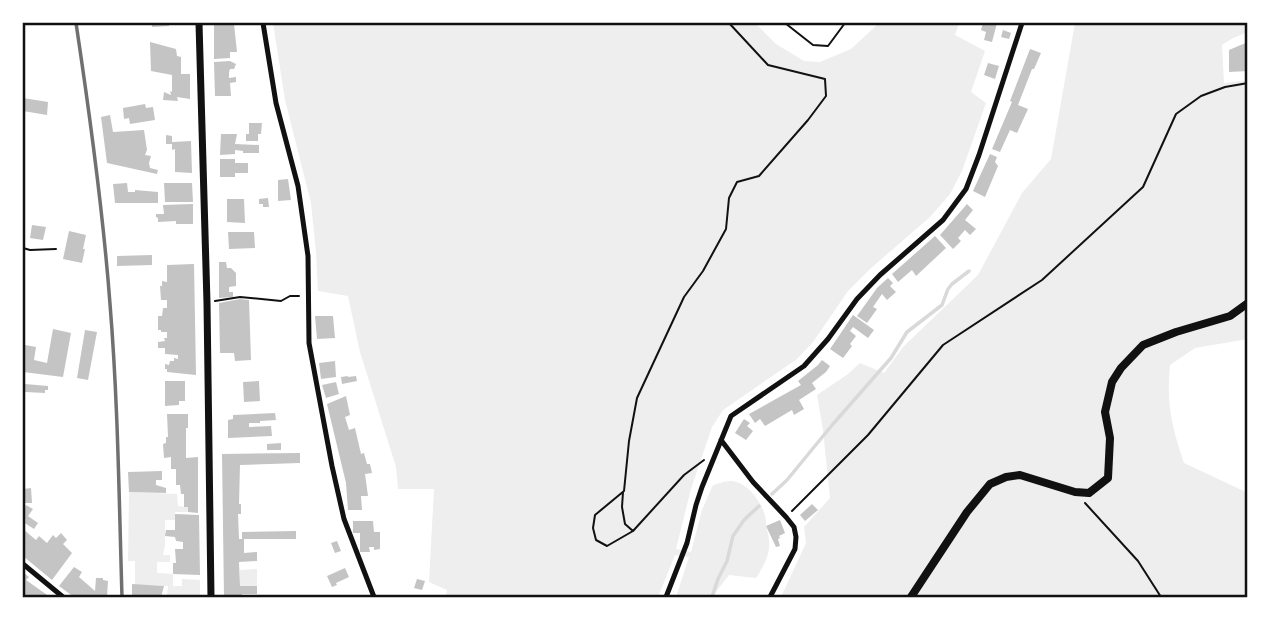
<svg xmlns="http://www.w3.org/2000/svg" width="1271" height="620" font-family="Bitter,serif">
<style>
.green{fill:#eee}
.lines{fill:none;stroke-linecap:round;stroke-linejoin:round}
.stream{stroke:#d9d9d9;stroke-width:3.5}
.building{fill:#c4c4c4}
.path{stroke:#111;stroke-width:2}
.minor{stroke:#111;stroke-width:5}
.tertiary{stroke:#111;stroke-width:7}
.secondary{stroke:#111;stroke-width:8}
.rail{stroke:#707070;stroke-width:3.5}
.neatline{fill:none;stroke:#111;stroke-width:2.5}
</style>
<rect width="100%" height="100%" fill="#fff"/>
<path class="green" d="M 273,23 L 755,23 L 776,44 L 804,61 L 820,62 L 851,49 L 879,23 L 959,23 L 955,35 L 985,51 L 971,92 L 986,103 L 962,171 L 950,194 L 930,217 L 870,269 L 848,291 L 813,342 L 797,359 L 723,410 L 712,427 L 691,489 L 676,549 L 691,552 L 702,510 L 713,485 C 718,484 724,481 730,481 C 748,480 768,509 766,526 C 773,548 768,559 756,578 L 729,575 L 712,597 L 676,597 L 689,557 L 675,555 L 658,597 L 446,597 L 447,590 L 429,582 L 434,489 L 398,489 L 396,467 L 360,352 L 348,296 L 318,291 L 316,252 L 311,203 L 285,100 Z
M 1075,23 L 1246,23 L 1248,32 L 1233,38 L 1222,45 L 1224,83 L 1248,80 L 1248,339 L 1195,348 L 1170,365 C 1166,403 1172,428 1184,463 L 1248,493 L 1248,597 L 781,597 L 806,543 L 804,527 L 830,498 L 823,430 L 817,395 L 848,374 L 860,363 L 884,373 L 903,347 L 978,275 L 1022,193 L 1051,159 Z
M 129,492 L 177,494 L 178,506 L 188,507 L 188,512 L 175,512 L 175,520 L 165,520 L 165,545 L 163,555 L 170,555 L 170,562 L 157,562 L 157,573 L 173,574 L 173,586 L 182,586 L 182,579 L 200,580 L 200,596 L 167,597 L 168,586 L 135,585 L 135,561 L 128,561 Z
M 257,569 L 257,586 L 240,586 L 240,570 Z"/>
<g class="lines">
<path class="stream" d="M 772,494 L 787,480 L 833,424 L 891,358 L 907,332 L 942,305 L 948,289 L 952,284 L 969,271
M 712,597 L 718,579 L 727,561 L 733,536 L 744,520 L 759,506"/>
</g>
<path class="building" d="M 152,23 L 169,23 L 169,26 L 152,27 Z
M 214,23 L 234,24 L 237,52 L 230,52 L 230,58 L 214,59 Z
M 983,23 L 997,23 L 992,42 L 984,40 L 986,32 L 981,30 Z
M 1003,30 L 1011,33 L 1009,39 L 1001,37 Z
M 150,42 L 176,49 L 177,56 L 181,57 L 181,74 L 190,74 L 190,99 L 177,97 L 178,101 L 163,100 L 164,92 L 171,95 L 170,91 L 172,92 L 172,75 L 151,71 Z
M 1248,42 L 1248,71 L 1229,72 L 1229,50 Z
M 1030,49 L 1041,53 L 1034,69 L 1032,69 L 1018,105 L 1028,109 L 1017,133 L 1010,130 L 1000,152 L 992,149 L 1012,102 L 1010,101 Z
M 230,61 L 236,64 L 234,69 L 230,69 L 229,72 L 229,78 L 236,77 L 236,82 L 230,83 L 231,96 L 215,96 L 214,62 Z
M 988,63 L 999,66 L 995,79 L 984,75 Z
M 23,98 L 48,102 L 47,115 L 23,111 Z
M 145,104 L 146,108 L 153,107 L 155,120 L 130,124 L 129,118 L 124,119 L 123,108 Z
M 110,115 L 113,132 L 144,130 L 147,150 L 145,155 L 151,156 L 149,163 L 150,168 L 158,170 L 157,174 L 107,163 L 101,117 Z
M 249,123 L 262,123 L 261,134 L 258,134 L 258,141 L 246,141 L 246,134 L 249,134 Z
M 221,134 L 237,134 L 235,144 L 259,145 L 259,153 L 243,153 L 243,151 L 235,150 L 235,154 L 220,155 Z
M 166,135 L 172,136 L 172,142 L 191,141 L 192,173 L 175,172 L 175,149 L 172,150 L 172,144 L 166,144 Z
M 990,154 L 997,157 L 995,162 L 998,166 L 985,197 L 973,191 Z
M 220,159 L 235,159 L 235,163 L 248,163 L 248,173 L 235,173 L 235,177 L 220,177 Z
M 288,179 L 291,200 L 278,201 L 278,180 Z
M 127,183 L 128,192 L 135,192 L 135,190 L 158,192 L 158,203 L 115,203 L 113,184 Z
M 164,183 L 192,183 L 193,202 L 165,202 Z
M 268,198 L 269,207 L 263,207 L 263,204 L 259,204 L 259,199 Z
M 227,199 L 244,199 L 245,223 L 227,222 Z
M 193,204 L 193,224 L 176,224 L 176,221 L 158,222 L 158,218 L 156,217 L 156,214 L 164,214 L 163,205 Z
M 967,204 L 973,210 L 965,220 L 976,229 L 970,235 L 965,230 L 958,238 L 961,241 L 953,249 L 940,235 Z
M 32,225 L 46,227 L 43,240 L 30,238 Z
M 69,231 L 86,235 L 83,249 L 85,249 L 82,263 L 63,259 Z
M 228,232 L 254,232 L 255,248 L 229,249 Z
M 935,236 L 946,248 L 916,276 L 912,270 L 898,282 L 892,274 Z
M 152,255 L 152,265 L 117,266 L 117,256 Z
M 219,262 L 226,262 L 227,268 L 231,268 L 236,273 L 236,286 L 229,287 L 229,292 L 233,292 L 233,297 L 219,298 Z
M 194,264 L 196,375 L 167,372 L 167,369 L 165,369 L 165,364 L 169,365 L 170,361 L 174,361 L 174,358 L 178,359 L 178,355 L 165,354 L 165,348 L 158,348 L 158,342 L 165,341 L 164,338 L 167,338 L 167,332 L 161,332 L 161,330 L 158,330 L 158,316 L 162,316 L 163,308 L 167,308 L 167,300 L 161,300 L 160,286 L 162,286 L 162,281 L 167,282 L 167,265 Z
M 888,278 L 893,283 L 890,286 L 896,292 L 887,300 L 882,294 L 873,307 L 877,309 L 867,323 L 857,316 L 877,288 Z
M 240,299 L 249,300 L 251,360 L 235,361 L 234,353 L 220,353 L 219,303 Z
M 853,315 L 874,330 L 868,338 L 853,327 L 850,331 L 856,336 L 850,344 L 852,346 L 843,358 L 830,349 Z
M 315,316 L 333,316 L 335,338 L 317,339 Z
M 53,329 L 71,333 L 63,377 L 23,372 L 25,345 L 36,347 L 34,360 L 47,363 Z
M 85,330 L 97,332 L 88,380 L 77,378 Z
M 822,360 L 830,366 L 826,372 L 812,383 L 816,389 L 799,400 L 804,409 L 794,415 L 792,410 L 765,426 L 760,419 L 755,423 L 749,414 L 801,385 L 798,381 L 818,365 Z
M 335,361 L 336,377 L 321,379 L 319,363 Z
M 348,376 L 348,377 L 356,376 L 357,381 L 342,384 L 341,377 Z
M 165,381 L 185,381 L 185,401 L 179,401 L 179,405 L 165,406 Z
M 259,381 L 260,401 L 244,402 L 243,382 Z
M 336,382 L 339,394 L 326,398 L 322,385 Z
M 25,384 L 48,386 L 48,390 L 45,390 L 45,393 L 25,392 Z
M 346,396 L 350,415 L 345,417 L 349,430 L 355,428 L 361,454 L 364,453 L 367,464 L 370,464 L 372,473 L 365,474 L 368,496 L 361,496 L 362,510 L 348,510 L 346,483 L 327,404 Z
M 275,413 L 276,420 L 260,421 L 260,423 L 249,423 L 249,427 L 271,426 L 272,436 L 228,438 L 228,420 L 233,419 L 233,415 Z
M 167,414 L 188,414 L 188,428 L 186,428 L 186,458 L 198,457 L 198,513 L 188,512 L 188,507 L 184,507 L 184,494 L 181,494 L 180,485 L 176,485 L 176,469 L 171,469 L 171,457 L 164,458 L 163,444 L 166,443 L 166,437 L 168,437 Z
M 744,419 L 750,423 L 747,426 L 753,431 L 746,440 L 735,433 Z
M 281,443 L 281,450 L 267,450 L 267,444 Z
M 300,453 L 300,463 L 240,465 L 239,504 L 241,504 L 241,514 L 238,514 L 239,539 L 244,539 L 244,553 L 257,552 L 257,561 L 239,562 L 240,586 L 257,586 L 257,594 L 242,594 L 242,597 L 224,597 L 222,454 Z
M 162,471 L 162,480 L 156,480 L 156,485 L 166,488 L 166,493 L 129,492 L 128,472 Z
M 31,488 L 32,503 L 23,503 L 23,489 Z
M 812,504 L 818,510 L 805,521 L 800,515 Z
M 26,505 L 33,509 L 28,516 L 38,523 L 34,529 L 23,522 L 26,520 L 23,518 L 23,510 Z
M 175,514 L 199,515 L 200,575 L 173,574 L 173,563 L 176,563 L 175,549 L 183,549 L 183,542 L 176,541 L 175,537 L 165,536 L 166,530 L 175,530 Z
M 780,520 L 785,533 L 779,536 L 780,538 L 778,539 L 780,546 L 776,547 L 766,526 Z
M 353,521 L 373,521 L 374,532 L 380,532 L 380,549 L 374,550 L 374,547 L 369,547 L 370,552 L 360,552 L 360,533 L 353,533 Z
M 23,529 L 36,540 L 39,536 L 47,543 L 53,535 L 56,538 L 61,533 L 67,540 L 63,544 L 72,553 L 52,580 L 23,556 Z
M 296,531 L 296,539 L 242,539 L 242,532 Z
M 337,541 L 341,551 L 335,553 L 331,543 Z
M 74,567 L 82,572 L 79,577 L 95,591 L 96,578 L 103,578 L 103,580 L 108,581 L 107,597 L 74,597 L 59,586 Z
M 345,568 L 349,577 L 336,583 L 337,585 L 332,587 L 327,576 Z
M 23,572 L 29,577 L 26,580 L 50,597 L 23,597 Z
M 417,579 L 425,581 L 422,590 L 414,588 Z
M 132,584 L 164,586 L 161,597 L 132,597 Z"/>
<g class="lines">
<path class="path" d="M 785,23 L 813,45 L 828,46 L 845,23
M 23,248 L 30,250 L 56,249
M 215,301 L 240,297 L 281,301 L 290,296 L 299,296
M 704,460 L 684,475 L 633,531 L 607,546 L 596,540 L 593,528 L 595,515 L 624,491 L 629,441 L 637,398 L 684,297 L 703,271 L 726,229 L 729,198 L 737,182 L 759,176 L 808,120 L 826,96 L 825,79 L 768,65 L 729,23
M 623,492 L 622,507 L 625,524 L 633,531
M 1085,503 L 1138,561 L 1161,597
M 792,511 L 868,435 L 943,345 L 1042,280 L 1143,187 L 1176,114 L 1201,96 L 1225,87 L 1248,83"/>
<path class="minor" d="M 263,23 L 276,103 L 298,186 L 308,256 L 309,343 L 332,466 L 344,519 L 374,597
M 721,440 L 753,482 L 786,517 L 794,527 L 796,537 L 795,549 L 770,597
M 23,564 L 63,597
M 666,597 L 687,543 L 696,505 L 702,487 L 731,416 L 804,366 L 828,339 L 857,299 L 880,275 L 943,220 L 966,189 L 979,155 L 1022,23"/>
<path class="tertiary" d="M 199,23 L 207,303 L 211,597"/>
<path class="secondary" d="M 911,597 L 967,512 L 990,484 L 1006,477 L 1020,475 L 1075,492 L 1089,493 L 1108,478 L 1110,438 L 1105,412 L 1112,382 L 1121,368 L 1143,345 L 1176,332 L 1230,316 L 1248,303"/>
<path class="rail" d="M 76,23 C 90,116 103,210 110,304 C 118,401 119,499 122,597"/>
</g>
<rect width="1271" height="620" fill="none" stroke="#ffffff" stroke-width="49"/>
<rect x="24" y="24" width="1222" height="572" class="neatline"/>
</svg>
